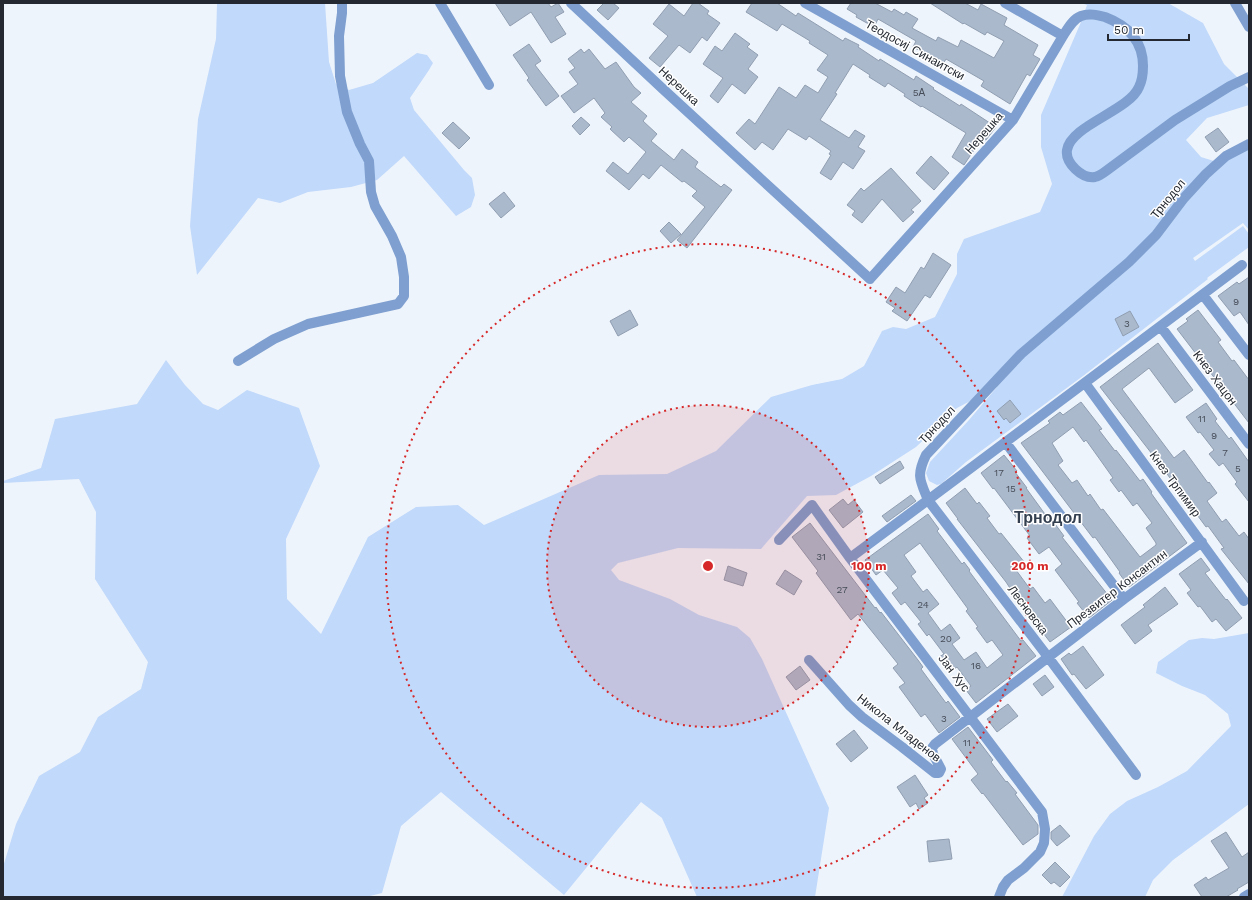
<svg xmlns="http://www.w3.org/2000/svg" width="1252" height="900" font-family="'Work Sans',sans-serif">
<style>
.green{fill:#c1d9fa}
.building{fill:#abb9cd;stroke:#909eb1;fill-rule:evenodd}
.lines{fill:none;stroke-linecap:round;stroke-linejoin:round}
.minor{stroke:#7e9fcf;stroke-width:10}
.ring{fill:none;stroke:#d62828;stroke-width:2;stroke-dasharray:2 4}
.labels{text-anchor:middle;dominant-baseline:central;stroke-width:3;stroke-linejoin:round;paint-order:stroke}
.number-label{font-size:10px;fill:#464d58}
.street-label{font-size:12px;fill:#242931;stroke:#fff}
.district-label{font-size:16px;font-weight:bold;fill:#333f4f;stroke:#fff}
.centre{fill:#d62828;stroke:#fff;stroke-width:2}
.ring-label{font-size:12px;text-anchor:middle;font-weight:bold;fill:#d62828;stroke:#fff;stroke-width:3;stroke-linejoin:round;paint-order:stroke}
</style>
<rect width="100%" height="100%" fill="#eef4fc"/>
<path class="green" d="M 217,3 L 325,3 L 329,62 L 336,84 L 349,90 L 373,83 L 417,53 L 427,55 L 433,63 L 429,70 L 410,98 L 414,110 L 464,170 L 472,178 L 475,195 L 471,207 L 456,216 L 404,156 L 377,180 L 351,187 L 308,192 L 280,203 L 258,198 L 197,275 L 190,226 L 198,119 L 216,39 Z
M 1081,3 L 1168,3 L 1203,23 L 1224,64 L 1249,89 L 1249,105 L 1207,118 L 1186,140 L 1201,157 L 1217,162 L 1249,148 L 1249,230 L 1243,223 L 1193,258 L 1195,261 L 1243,226 L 1249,234 L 1249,247 L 1207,278 L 1208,279 L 1083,376 L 966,462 L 941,484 L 937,485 L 929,481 L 926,473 L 930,462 L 969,420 L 997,387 L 957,408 L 916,447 L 871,476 L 836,495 L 807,496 L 761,549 L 678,548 L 618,563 L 611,570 L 619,580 L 670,599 L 699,615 L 737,627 L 750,638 L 762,659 L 829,808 L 815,897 L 697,897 L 662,818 L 641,802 L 618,829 L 564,895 L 441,792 L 401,826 L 382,893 L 366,897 L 3,897 L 3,867 L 16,824 L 39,776 L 80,752 L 98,717 L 141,689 L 148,662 L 95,579 L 96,512 L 79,479 L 3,483 L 3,481 L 41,468 L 55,419 L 137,404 L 166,360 L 185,385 L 203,404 L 218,410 L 247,390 L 299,408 L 320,466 L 286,539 L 287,599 L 321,634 L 368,537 L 416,507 L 458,505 L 484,525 L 599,475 L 667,474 L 716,451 L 771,397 L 812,385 L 842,379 L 864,366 L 882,331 L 893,327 L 906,329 L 935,317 L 957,274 L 957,254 L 964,239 L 1040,212 L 1052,184 L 1041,147 L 1041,115 L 1081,22 L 1087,5 Z
M 1249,633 L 1249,804 L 1173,860 L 1153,880 L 1145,897 L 1062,897 L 1094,836 L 1110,814 L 1127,801 L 1158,787 L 1187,771 L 1231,726 L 1228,714 L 1205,695 L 1182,686 L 1156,673 L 1158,662 L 1189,640 L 1202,638 L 1214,639 Z"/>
<path class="building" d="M 495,3 L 548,3 L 551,7 L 558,3 L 564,12 L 555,17 L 566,34 L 551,43 L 531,12 L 510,26 Z
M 604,3 L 613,3 L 619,8 L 608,20 L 597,10 Z
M 693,3 L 698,3 L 709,11 L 707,14 L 720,23 L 707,41 L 702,37 L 690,53 L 679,45 L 660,67 L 649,58 L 668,36 L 653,24 L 669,4 L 684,16 Z
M 752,3 L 777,3 L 796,16 L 798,13 L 843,41 L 845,38 L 859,45 L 858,47 L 879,61 L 880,59 L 914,80 L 916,76 L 934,88 L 933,89 L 960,106 L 961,104 L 996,127 L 986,140 L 982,138 L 964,165 L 952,157 L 966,133 L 922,106 L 921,107 L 904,96 L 905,94 L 888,83 L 885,87 L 869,77 L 870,75 L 853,64 L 835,93 L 837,94 L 820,120 L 849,138 L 855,130 L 865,136 L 858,147 L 865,151 L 853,169 L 843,162 L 831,180 L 820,173 L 831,155 L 829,154 L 831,151 L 809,136 L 806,140 L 788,129 L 773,150 L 762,142 L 755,150 L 736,133 L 749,119 L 755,124 L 779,87 L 796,98 L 805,85 L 818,93 L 828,77 L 817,70 L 828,55 L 809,43 L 810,41 L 782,24 L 777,31 L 746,12 Z
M 851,3 L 875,3 L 892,12 L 894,9 L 904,15 L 906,12 L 918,19 L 912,28 L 936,41 L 938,37 L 958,47 L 961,40 L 994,58 L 1004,41 L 987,32 L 985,35 L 964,23 L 963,24 L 930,3 L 965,3 L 978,10 L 981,4 L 1007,18 L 1004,25 L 1038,45 L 1033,55 L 1040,59 L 1030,76 L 1027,74 L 1010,104 L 981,86 L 984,81 L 946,59 L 943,64 L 937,61 L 936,63 L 927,58 L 928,55 L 913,47 L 916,41 L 878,19 L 874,27 L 856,17 L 857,15 L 847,9 Z
M 735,33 L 750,44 L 747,47 L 758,55 L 748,69 L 758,77 L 745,94 L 732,84 L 718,103 L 710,96 L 723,78 L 703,64 L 715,46 L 722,51 Z
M 529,44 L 541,61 L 535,65 L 559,96 L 546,106 L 527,80 L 529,78 L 513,55 Z
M 581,49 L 584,53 L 589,49 L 605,69 L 616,62 L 634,87 L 641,93 L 631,102 L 647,116 L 643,121 L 657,134 L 651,141 L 674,160 L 682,149 L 698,162 L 695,167 L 721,187 L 724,184 L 732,190 L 687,248 L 677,240 L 705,207 L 692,196 L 697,191 L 684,181 L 682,182 L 661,165 L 649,179 L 643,174 L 629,190 L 606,171 L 613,162 L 628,174 L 646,152 L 629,137 L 624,142 L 610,129 L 612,127 L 601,117 L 605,113 L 594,98 L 574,113 L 561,96 L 578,84 L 569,72 L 575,68 L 568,59 Z
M 581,117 L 590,125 L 580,135 L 572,126 Z
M 453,122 L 470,138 L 459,149 L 442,133 Z
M 1218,128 L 1229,142 L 1216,152 L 1205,137 Z
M 931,156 L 949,173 L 934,190 L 916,173 Z
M 891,168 L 921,201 L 911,210 L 914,212 L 903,222 L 882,199 L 862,223 L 852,215 L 855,211 L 847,205 L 861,188 L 864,191 Z
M 504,192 L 515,206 L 501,218 L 489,204 Z
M 669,222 L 681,234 L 671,243 L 660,231 Z
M 933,253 L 951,265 L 930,298 L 925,295 L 907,321 L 892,311 L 895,308 L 886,302 L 896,287 L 905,293 L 921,267 L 924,269 Z
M 1249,277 L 1249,325 L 1240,312 L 1234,316 L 1218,296 L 1237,282 L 1239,284 Z
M 630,310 L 638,325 L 618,336 L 610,321 Z
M 1198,310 L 1221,340 L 1218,342 L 1232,361 L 1234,360 L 1249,380 L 1249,423 L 1177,329 L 1188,321 L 1186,319 Z
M 1130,311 L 1139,327 L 1123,336 L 1115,319 Z
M 1158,343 L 1193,390 L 1175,403 L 1149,368 L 1122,389 L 1174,458 L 1184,450 L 1208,483 L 1209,482 L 1217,493 L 1207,501 L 1222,522 L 1226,519 L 1239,536 L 1244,532 L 1249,539 L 1249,584 L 1221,549 L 1224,548 L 1208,526 L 1206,527 L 1159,463 L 1100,387 Z
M 1010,400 L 1021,414 L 1010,423 L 1006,418 L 1004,420 L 997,411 Z
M 1081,402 L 1102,429 L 1099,430 L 1115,451 L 1116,450 L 1140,481 L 1143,479 L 1152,492 L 1151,493 L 1187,543 L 1129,587 L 1119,573 L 1120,572 L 1095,537 L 1093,538 L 1021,443 L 1050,423 L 1048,421 L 1060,412 L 1063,415 ZM 1073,427 L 1084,442 L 1086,440 L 1101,461 L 1113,478 L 1110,480 L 1119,492 L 1121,490 L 1133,506 L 1137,503 L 1152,523 L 1146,528 L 1156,543 L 1156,545 L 1140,557 L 1103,509 L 1101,510 L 1090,494 L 1088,496 L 1077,480 L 1072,483 L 1058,465 L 1063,461 L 1052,443 Z
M 1206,403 L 1217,419 L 1215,421 L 1229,439 L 1231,437 L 1249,462 L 1249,502 L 1235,484 L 1237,482 L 1223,463 L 1219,466 L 1209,454 L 1214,450 L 1200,432 L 1198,433 L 1186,417 Z
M 1004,455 L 1017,471 L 1015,472 L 1027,488 L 1026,488 L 1050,521 L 1052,520 L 1064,536 L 1062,537 L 1112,600 L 1089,618 L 1077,603 L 1079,602 L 1055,570 L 1062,564 L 1049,547 L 1039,554 L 1027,538 L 1030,536 L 994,488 L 993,489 L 981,473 Z
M 900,461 L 904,468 L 880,484 L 875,477 Z
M 965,488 L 977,504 L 979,502 L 990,516 L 987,518 L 999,534 L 1001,533 L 1025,563 L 1016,570 L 1030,589 L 1033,587 L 1045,603 L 1050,599 L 1071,627 L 1050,642 L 1017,599 L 1006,582 L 957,519 L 958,519 L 946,503 Z
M 911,495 L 916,501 L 887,522 L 882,516 Z
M 843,499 L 848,505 L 854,500 L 863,512 L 843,528 L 829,510 Z
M 928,514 L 939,529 L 937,531 L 962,564 L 964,562 L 970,570 L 969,571 L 1021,641 L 1023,640 L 1036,656 L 976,703 L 966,690 L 971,686 L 957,667 L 950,672 L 939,657 L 944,654 L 929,634 L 927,636 L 918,624 L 921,622 L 905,602 L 901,605 L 892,593 L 898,588 L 883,570 L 876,575 L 865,560 ZM 920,543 L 968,609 L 966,611 L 978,627 L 976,628 L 987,643 L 992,640 L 1003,655 L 987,668 L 976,652 L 964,660 L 952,644 L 960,638 L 950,624 L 941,631 L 928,613 L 939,604 L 927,589 L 923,592 L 911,576 L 916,572 L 904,555 Z
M 810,523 L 875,608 L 876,607 L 880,613 L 881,612 L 918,660 L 923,667 L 921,669 L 946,703 L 948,701 L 960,717 L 939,733 L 925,714 L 921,717 L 899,687 L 905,683 L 893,668 L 898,664 L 858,614 L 851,620 L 816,573 L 818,571 L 792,537 Z
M 1201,558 L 1210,570 L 1205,573 L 1226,600 L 1227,599 L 1242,618 L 1226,631 L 1216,619 L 1212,622 L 1200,606 L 1198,607 L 1187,593 L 1191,590 L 1179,574 Z
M 728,566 L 747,573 L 743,586 L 724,580 Z
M 785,570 L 802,581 L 794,595 L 776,584 Z
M 1165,587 L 1178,604 L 1148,625 L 1152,631 L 1135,644 L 1121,625 L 1145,607 L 1143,605 Z
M 1083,646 L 1104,675 L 1086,689 L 1074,674 L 1072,675 L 1061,659 L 1069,653 L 1071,655 Z
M 800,666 L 810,680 L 796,690 L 786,677 Z
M 1045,675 L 1054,687 L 1042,696 L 1033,684 Z
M 1008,704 L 1018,716 L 997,732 L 987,719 Z
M 968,727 L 993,760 L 991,762 L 1006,782 L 1007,781 L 1017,793 L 1015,794 L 1038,825 L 1038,834 L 1023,845 L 983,793 L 982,794 L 971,780 L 978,774 L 952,739 Z
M 854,730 L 868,748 L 851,762 L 836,744 Z
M 915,775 L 928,795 L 924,798 L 928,803 L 919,809 L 916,803 L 910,807 L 897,787 Z
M 1060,825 L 1070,836 L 1057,846 L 1051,839 L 1051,832 Z
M 1226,832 L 1242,857 L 1249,852 L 1249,882 L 1237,889 L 1238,890 L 1226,897 L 1202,897 L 1194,885 L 1206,877 L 1208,880 L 1229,868 L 1211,841 Z
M 949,839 L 952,859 L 929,862 L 927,841 Z
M 1055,862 L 1070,877 L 1060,887 L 1054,882 L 1051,884 L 1042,875 Z"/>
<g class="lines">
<path class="minor" d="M 440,3 L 489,85
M 571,3 L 664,90 L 870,279 L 1013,120 L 1063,36 C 1068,28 1073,19 1081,16 C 1089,13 1097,15 1105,17 C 1129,26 1143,41 1143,66 C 1143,73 1142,81 1139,87 C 1129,111 1071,125 1067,150 C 1065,163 1082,179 1095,177 C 1099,176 1102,174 1106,171 L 1175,120 L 1230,86 L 1249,77
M 805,3 L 1013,120
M 1005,3 L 1063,36
M 1235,3 L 1249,27
M 1242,265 L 928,500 C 920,480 916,476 926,455 L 1021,354 L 1129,262 L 1156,235 L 1184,198 L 1206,174 L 1226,156 L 1249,144
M 1203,295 L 1249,355
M 1161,327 L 1249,444
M 238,361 L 274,339 L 308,324 L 398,304 L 404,296 L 404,277 L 401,257 L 392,236 L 375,206 L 371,192 L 369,161 L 360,144 L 347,112 L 340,76 L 339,36 L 342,13 L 342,3
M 1085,383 L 1244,601
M 1006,443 L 1124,599
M 779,540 L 812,505 L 850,558 L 1042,812 L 1045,829 L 1044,843 L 1040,852 L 1024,868 L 1008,880 L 1003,887 L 999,897
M 850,558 L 928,500 L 1048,657 L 1136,775
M 809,660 L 849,705 L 862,717 L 902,747 L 935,773 L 939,773 L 941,769 L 933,754 L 932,748 L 935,744 L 1124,599 L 1202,542
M 1244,897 L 1249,894"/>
</g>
<circle cx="708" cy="566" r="161" fill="#d62828" fill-opacity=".12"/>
<g class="ring">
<circle cx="708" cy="566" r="161"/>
<circle cx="708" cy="566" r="322"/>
</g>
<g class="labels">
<g class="number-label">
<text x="919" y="92">5А</text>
<text x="1236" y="301">9</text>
<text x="1127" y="323">3</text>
<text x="1202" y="418">11</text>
<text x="1214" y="435">9</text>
<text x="1225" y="452">7</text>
<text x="1238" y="468">5</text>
<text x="999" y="472">17</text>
<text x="1011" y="488">15</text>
<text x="821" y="556">31</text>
<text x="842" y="589">27</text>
<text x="923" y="604">24</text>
<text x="946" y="638">20</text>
<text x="976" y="665">16</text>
<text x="944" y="718">3</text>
<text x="967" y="742">11</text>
</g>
<g class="street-label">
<text transform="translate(915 50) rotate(29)">Теодосиј Синаитски</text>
<text transform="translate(679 86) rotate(43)">Нерешка</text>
<text transform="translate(984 133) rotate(-49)">Нерешка</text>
<text transform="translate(1168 199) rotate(-51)">Трнодол</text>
<text transform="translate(1215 378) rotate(53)">Кнез Хацон</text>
<text transform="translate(937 425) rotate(-47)">Трнодол</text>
<text transform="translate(1175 484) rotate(54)">Кнез Трпимир</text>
<text transform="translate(1117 589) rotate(-37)">Презвитер Консантин</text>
<text transform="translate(1028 610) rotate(53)">Лесновска</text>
<text transform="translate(954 673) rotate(53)">Јан Хус</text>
<text transform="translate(899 728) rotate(38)">Никола Младенов</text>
</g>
<g class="district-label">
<text x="1048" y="517">Трнодол</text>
</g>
</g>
<circle cx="708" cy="566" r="6" class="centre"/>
<g class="ring-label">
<text x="869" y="570">100 m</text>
<text x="1030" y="570">200 m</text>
</g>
<rect width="1252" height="900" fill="none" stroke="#242931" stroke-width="8"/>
<path d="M1108 34v6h81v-6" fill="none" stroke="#242931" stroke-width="2"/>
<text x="1114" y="34" font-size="12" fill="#242931" stroke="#ffffff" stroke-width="3" paint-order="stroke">50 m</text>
</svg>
